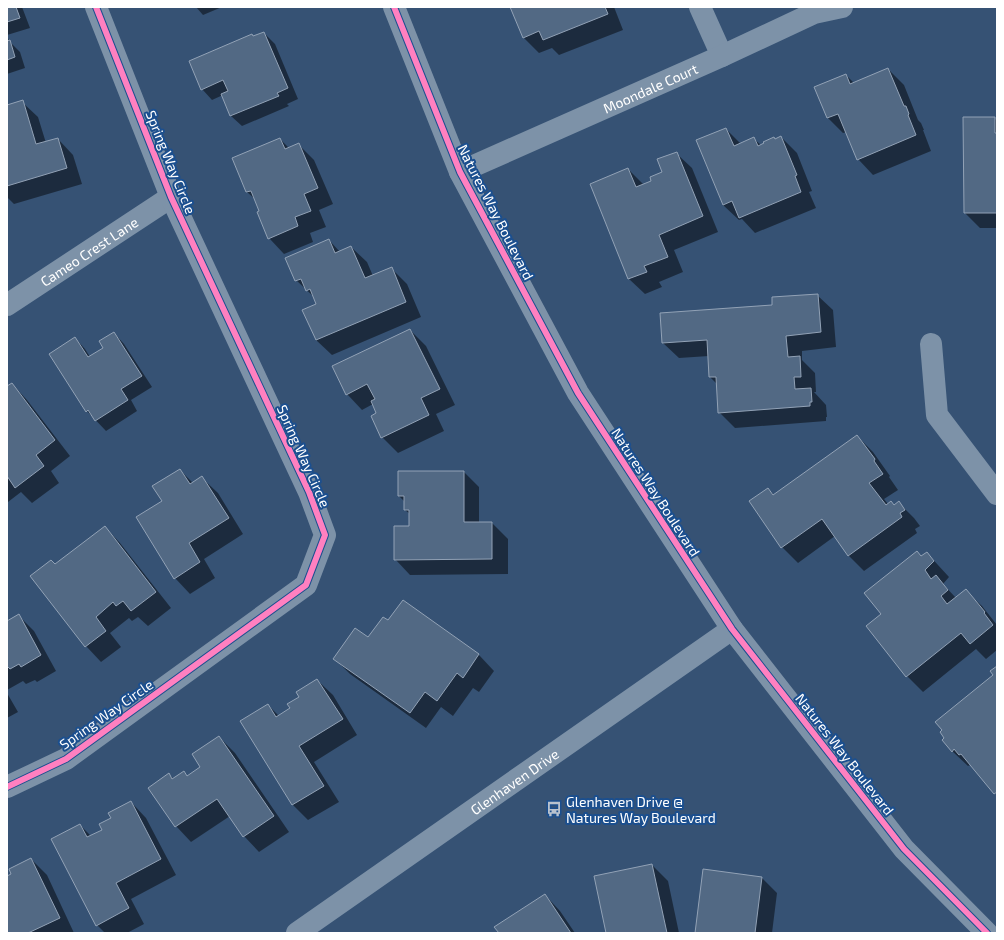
<svg xmlns="http://www.w3.org/2000/svg" width="1004" height="940" font-family="'Exo 2',sans-serif">
<style>
.shadow{fill:#0007}
.building{fill:#526984;stroke:#92a2b6}
.lines{fill:none;stroke-linecap:round;stroke-linejoin:round}
.minor{stroke:#7d92a8;stroke-width:22}
.tertiary{stroke:#7d92a8;stroke-width:22}
.cycleway-casing{stroke:#1b4f8f;stroke-width:8}
.cycleway{stroke:#ff80c0;stroke-width:6}
.labels{text-anchor:middle;dominant-baseline:central;stroke-width:4;stroke-linejoin:round;paint-order:stroke}
.street-label{font-size:14px;fill:#fff;stroke:#1b4f8f}
.poi-label{font-size:14px;fill:#fff;stroke:#1b4f8f;text-anchor:start}
</style>
<rect width="100%" height="100%" fill="#365274"/>
<path class="shadow" d="M 7,7 L 22,7 L 30,28 L 7,35 L 9,41 L 20,52 L 25,68 L 7,74 Z
M 196,7 L 222,7 L 203,15 Z
M 511,7 L 614,7 L 623,30 L 559,55 L 552,48 L 539,53 L 524,38 Z
M 264,33 L 275,44 L 298,99 L 287,104 L 289,106 L 242,126 L 231,116 L 223,95 L 212,100 L 202,89 L 252,35 L 254,37 Z
M 888,69 L 904,85 L 918,120 L 921,123 L 924,130 L 923,130 L 931,151 L 873,175 L 858,159 L 847,132 L 843,133 L 828,118 L 815,87 L 846,75 L 854,83 Z
M 22,102 L 38,117 L 46,143 L 58,139 L 73,155 L 82,184 L 14,204 L 7,197 L 7,106 Z
M 994,118 L 997,121 L 997,228 L 980,228 L 965,213 Z
M 726,129 L 741,144 L 754,139 L 761,145 L 781,137 L 797,153 L 812,191 L 809,192 L 816,208 L 755,233 L 742,219 L 739,220 L 723,205 L 697,141 Z
M 280,139 L 289,148 L 298,144 L 314,160 L 333,204 L 319,210 L 326,227 L 310,233 L 313,242 L 284,254 L 269,238 L 256,200 L 247,192 L 233,159 Z
M 676,153 L 692,168 L 718,232 L 674,250 L 683,272 L 659,282 L 662,287 L 645,294 L 629,279 L 591,184 L 628,169 L 644,185 L 653,181 L 663,172 Z
M 329,240 L 340,252 L 351,247 L 367,262 L 373,276 L 392,269 L 407,284 L 421,317 L 332,355 L 316,340 L 318,305 L 315,298 L 296,280 Z
M 817,295 L 833,310 L 836,347 L 802,351 L 802,360 L 815,373 L 816,392 L 814,392 L 826,405 L 827,417 L 826,417 L 826,421 L 735,428 L 719,412 L 717,384 L 710,377 L 709,356 L 679,358 L 663,343 L 773,306 Z
M 410,330 L 426,346 L 455,405 L 436,414 L 444,431 L 398,453 L 382,437 L 378,414 L 373,404 L 362,410 L 347,394 Z
M 114,333 L 124,344 L 152,387 L 131,400 L 137,411 L 106,431 L 87,411 L 50,355 L 75,338 L 85,349 L 90,357 L 104,348 Z
M 12,384 L 27,400 L 70,456 L 51,471 L 59,483 L 32,503 L 21,492 L 8,502 L 7,500 L 7,388 Z
M 857,436 L 873,452 L 890,476 L 889,477 L 898,490 L 884,499 L 888,504 L 894,506 L 899,503 L 914,518 L 920,526 L 915,529 L 917,533 L 864,571 L 848,555 L 835,536 L 798,563 L 782,547 L 750,502 L 768,489 L 774,495 Z
M 180,470 L 193,483 L 202,478 L 218,493 L 243,534 L 204,559 L 215,578 L 190,594 L 175,578 L 163,502 Z
M 464,472 L 479,487 L 479,523 L 492,523 L 508,539 L 508,574 L 410,575 L 395,559 L 410,527 L 410,514 L 405,510 L 405,502 L 399,496 Z
M 105,527 L 120,543 L 171,608 L 148,626 L 138,617 L 132,621 L 129,618 L 110,633 L 121,647 L 101,662 L 86,646 Z
M 927,553 L 949,577 L 943,584 L 956,598 L 966,591 L 982,606 L 997,625 L 997,650 L 986,659 L 976,649 L 923,692 L 907,676 L 867,627 L 882,615 L 922,557 Z
M 403,601 L 479,655 L 494,671 L 479,692 L 473,688 L 453,716 L 441,707 L 426,728 L 350,674 L 334,658 L 368,639 L 388,622 Z
M 19,616 L 34,631 L 56,671 L 37,682 L 35,680 L 26,684 L 23,681 L 7,690 L 7,622 Z
M 997,667 L 997,795 L 970,765 L 968,766 L 952,751 L 995,675 Z
M 317,680 L 333,695 L 357,735 L 314,762 L 339,802 L 308,820 L 293,805 L 241,721 L 268,705 L 279,716 L 291,708 Z
M 7,693 L 18,712 L 7,718 Z
M 219,737 L 235,753 L 289,832 L 259,852 L 244,836 L 230,816 L 191,842 L 176,826 L 169,775 L 174,779 L 183,772 L 188,777 L 202,767 Z
M 131,802 L 146,818 L 176,875 L 131,899 L 144,924 L 127,933 L 105,933 L 97,925 L 80,825 L 91,836 L 103,830 L 112,818 Z
M 31,859 L 47,875 L 74,933 L 7,933 L 7,878 Z
M 652,865 L 668,881 L 679,933 L 607,933 Z
M 762,878 L 777,893 L 772,933 L 696,933 Z
M 545,895 L 560,911 L 575,933 L 500,933 Z"/>
<path class="building" d="M 7,7 L 16,7 L 20,18 L 7,22 Z
M 510,7 L 605,7 L 608,14 L 543,40 L 539,31 L 523,38 Z
M 264,32 L 288,88 L 277,93 L 279,96 L 230,116 L 221,94 L 228,91 L 223,80 L 201,90 L 189,61 L 252,34 L 253,36 Z
M 10,40 L 15,57 L 7,60 L 7,41 Z
M 888,68 L 904,106 L 906,106 L 909,114 L 908,115 L 916,135 L 857,160 L 838,114 L 827,118 L 814,87 L 846,74 L 850,84 Z
M 23,100 L 36,144 L 58,138 L 67,168 L 7,186 L 7,105 Z
M 963,117 L 995,117 L 995,133 L 997,133 L 997,213 L 964,213 Z
M 726,128 L 734,146 L 754,137 L 758,146 L 764,143 L 763,142 L 774,137 L 775,139 L 781,136 L 797,175 L 795,176 L 801,192 L 739,218 L 732,201 L 723,205 L 696,140 Z
M 280,138 L 285,149 L 299,143 L 318,188 L 304,194 L 311,211 L 295,217 L 298,226 L 268,239 L 257,212 L 259,211 L 251,191 L 246,192 L 232,158 Z
M 677,152 L 703,216 L 659,235 L 668,257 L 644,266 L 647,272 L 628,279 L 590,184 L 628,168 L 636,187 L 651,181 L 650,177 L 662,172 L 657,159 Z
M 329,239 L 335,253 L 351,246 L 365,278 L 392,267 L 406,302 L 316,340 L 302,310 L 316,304 L 310,289 L 306,291 L 301,279 L 295,281 L 285,258 Z
M 818,294 L 821,332 L 786,336 L 788,357 L 800,356 L 801,377 L 794,377 L 795,389 L 811,388 L 812,402 L 810,402 L 810,406 L 718,413 L 716,377 L 709,377 L 707,340 L 662,343 L 660,313 L 772,305 L 772,297 Z
M 410,329 L 440,389 L 421,398 L 429,415 L 381,438 L 371,416 L 376,413 L 371,401 L 375,399 L 367,384 L 346,395 L 332,366 Z
M 114,332 L 142,376 L 121,389 L 128,400 L 95,421 L 88,410 L 86,412 L 49,354 L 75,337 L 88,357 L 103,348 L 99,341 Z
M 12,383 L 55,440 L 36,455 L 44,466 L 15,488 L 7,476 L 7,386 Z
M 857,435 L 875,459 L 874,461 L 883,474 L 869,483 L 886,505 L 891,501 L 894,505 L 899,501 L 905,510 L 900,513 L 902,517 L 848,556 L 822,519 L 781,548 L 749,501 L 768,488 L 773,495 Z
M 180,469 L 190,484 L 202,476 L 229,518 L 189,543 L 200,562 L 174,579 L 136,517 L 162,501 L 152,486 Z
M 398,471 L 464,471 L 464,522 L 492,522 L 492,559 L 394,560 L 394,526 L 409,526 L 409,510 L 404,510 L 404,496 L 398,496 Z
M 105,526 L 156,592 L 131,611 L 123,601 L 116,606 L 113,602 L 96,617 L 106,631 L 85,647 L 30,576 L 51,560 L 55,564 Z
M 917,551 L 921,556 L 927,552 L 934,561 L 925,570 L 931,579 L 936,575 L 948,590 L 941,596 L 947,604 L 966,589 L 985,612 L 984,613 L 993,625 L 970,644 L 961,633 L 906,677 L 866,626 L 881,614 L 864,593 Z
M 403,600 L 479,654 L 463,678 L 457,673 L 437,701 L 425,692 L 410,713 L 333,659 L 355,628 L 368,637 L 383,617 L 388,620 Z
M 19,614 L 41,655 L 21,667 L 19,664 L 10,669 L 7,666 L 7,621 Z
M 997,666 L 997,792 L 994,794 L 961,754 L 959,755 L 954,749 L 952,752 L 942,740 L 944,738 L 940,732 L 942,730 L 935,722 L 993,675 L 990,671 Z
M 317,679 L 343,719 L 299,746 L 324,786 L 292,805 L 240,721 L 268,704 L 276,717 L 290,708 L 287,704 L 299,697 L 296,692 Z
M 219,736 L 274,816 L 243,837 L 217,799 L 175,827 L 148,788 L 169,773 L 172,779 L 184,771 L 187,776 L 200,767 L 192,754 Z
M 131,801 L 161,859 L 116,883 L 129,908 L 96,926 L 51,839 L 80,824 L 87,837 L 102,830 L 99,824 L 111,818 L 108,813 Z
M 31,858 L 60,918 L 28,933 L 7,933 L 7,876 L 11,874 L 9,869 Z
M 652,864 L 667,933 L 606,933 L 594,876 Z
M 703,869 L 762,877 L 755,933 L 695,933 Z
M 545,894 L 571,933 L 499,933 L 494,927 Z"/>
<g class="lines">
<g class="minor">
<path d="M 700,7 L 722,56"/>
<path id="s1" d="M 460,172 L 722,56 L 814,13 L 842,7"/>
<path id="s2" d="M 7,305 L 171,197"/>
<path d="M 931,344 L 937,415 L 997,494"/>
<path d="M 7,787 L 66,759 L 306,585 L 325,535 L 309,492 L 171,197 L 96,7"/>
</g>
<g class="tertiary">
<path d="M 394,7 L 460,172 L 578,393 L 732,629 L 904,849 L 987,933"/>
<path id="s3" d="M 297,933 L 732,629"/>
</g>
<g class="cycleway-casing">
<path id="cycleway" d="M 394,7 L 460,172 L 578,393 L 732,629 L 904,849 L 987,933
M 7,787 L 66,759 L 306,585 L 325,535 L 309,492 L 171,197 L 96,7"/>
</g>
<use href="#cycleway" class="cycleway"/>
</g>
<defs>
<g id="bus-bare" transform="scale(1.2)"><path d="M-5-6H5V4H4V6H2V4H-2V6H-4V4H-5ZM-3.5-4V0h7V-4ZM-3.5 1.2v1.5H-2V1.2ZM2 1.2v1.5H3.5V1.2Z" fill="#b9c2ce" stroke="#1b4f8f" stroke-width="2.5" paint-order="stroke"/></g>
</defs>
<g fill-rule="evenodd">
<use href="#bus-bare" x="554" y="809"/>
</g>
<g class="labels">
<g class="street-label">
<text stroke="none"><textPath href="#s1" startOffset="208">Moondale Court</textPath></text>
<text transform="translate(171 162) rotate(68)">Spring Way Circle</text>
<text transform="translate(496 212) rotate(63)">Natures Way Boulevard</text>
<text stroke="none"><textPath href="#s2" startOffset="98">Cameo Crest Lane</textPath></text>
<text transform="translate(304 456) rotate(66)">Spring Way Circle</text>
<text transform="translate(656 492) rotate(57)">Natures Way Boulevard</text>
<text transform="translate(106 714) rotate(-35)">Spring Way Circle</text>
<text transform="translate(845 754) rotate(52)">Natures Way Boulevard</text>
<text stroke="none"><textPath href="#s3" startOffset="265">Glenhaven Drive</textPath></text>
</g>
<g class="poi-label">
<text x="566" y="801">Glenhaven Drive @<tspan x="566" dy="16">Natures Way Boulevard</tspan></text>
</g>
</g>
<rect width="1004" height="940" fill="none" stroke="#ffffff" stroke-width="16"/>
</svg>
